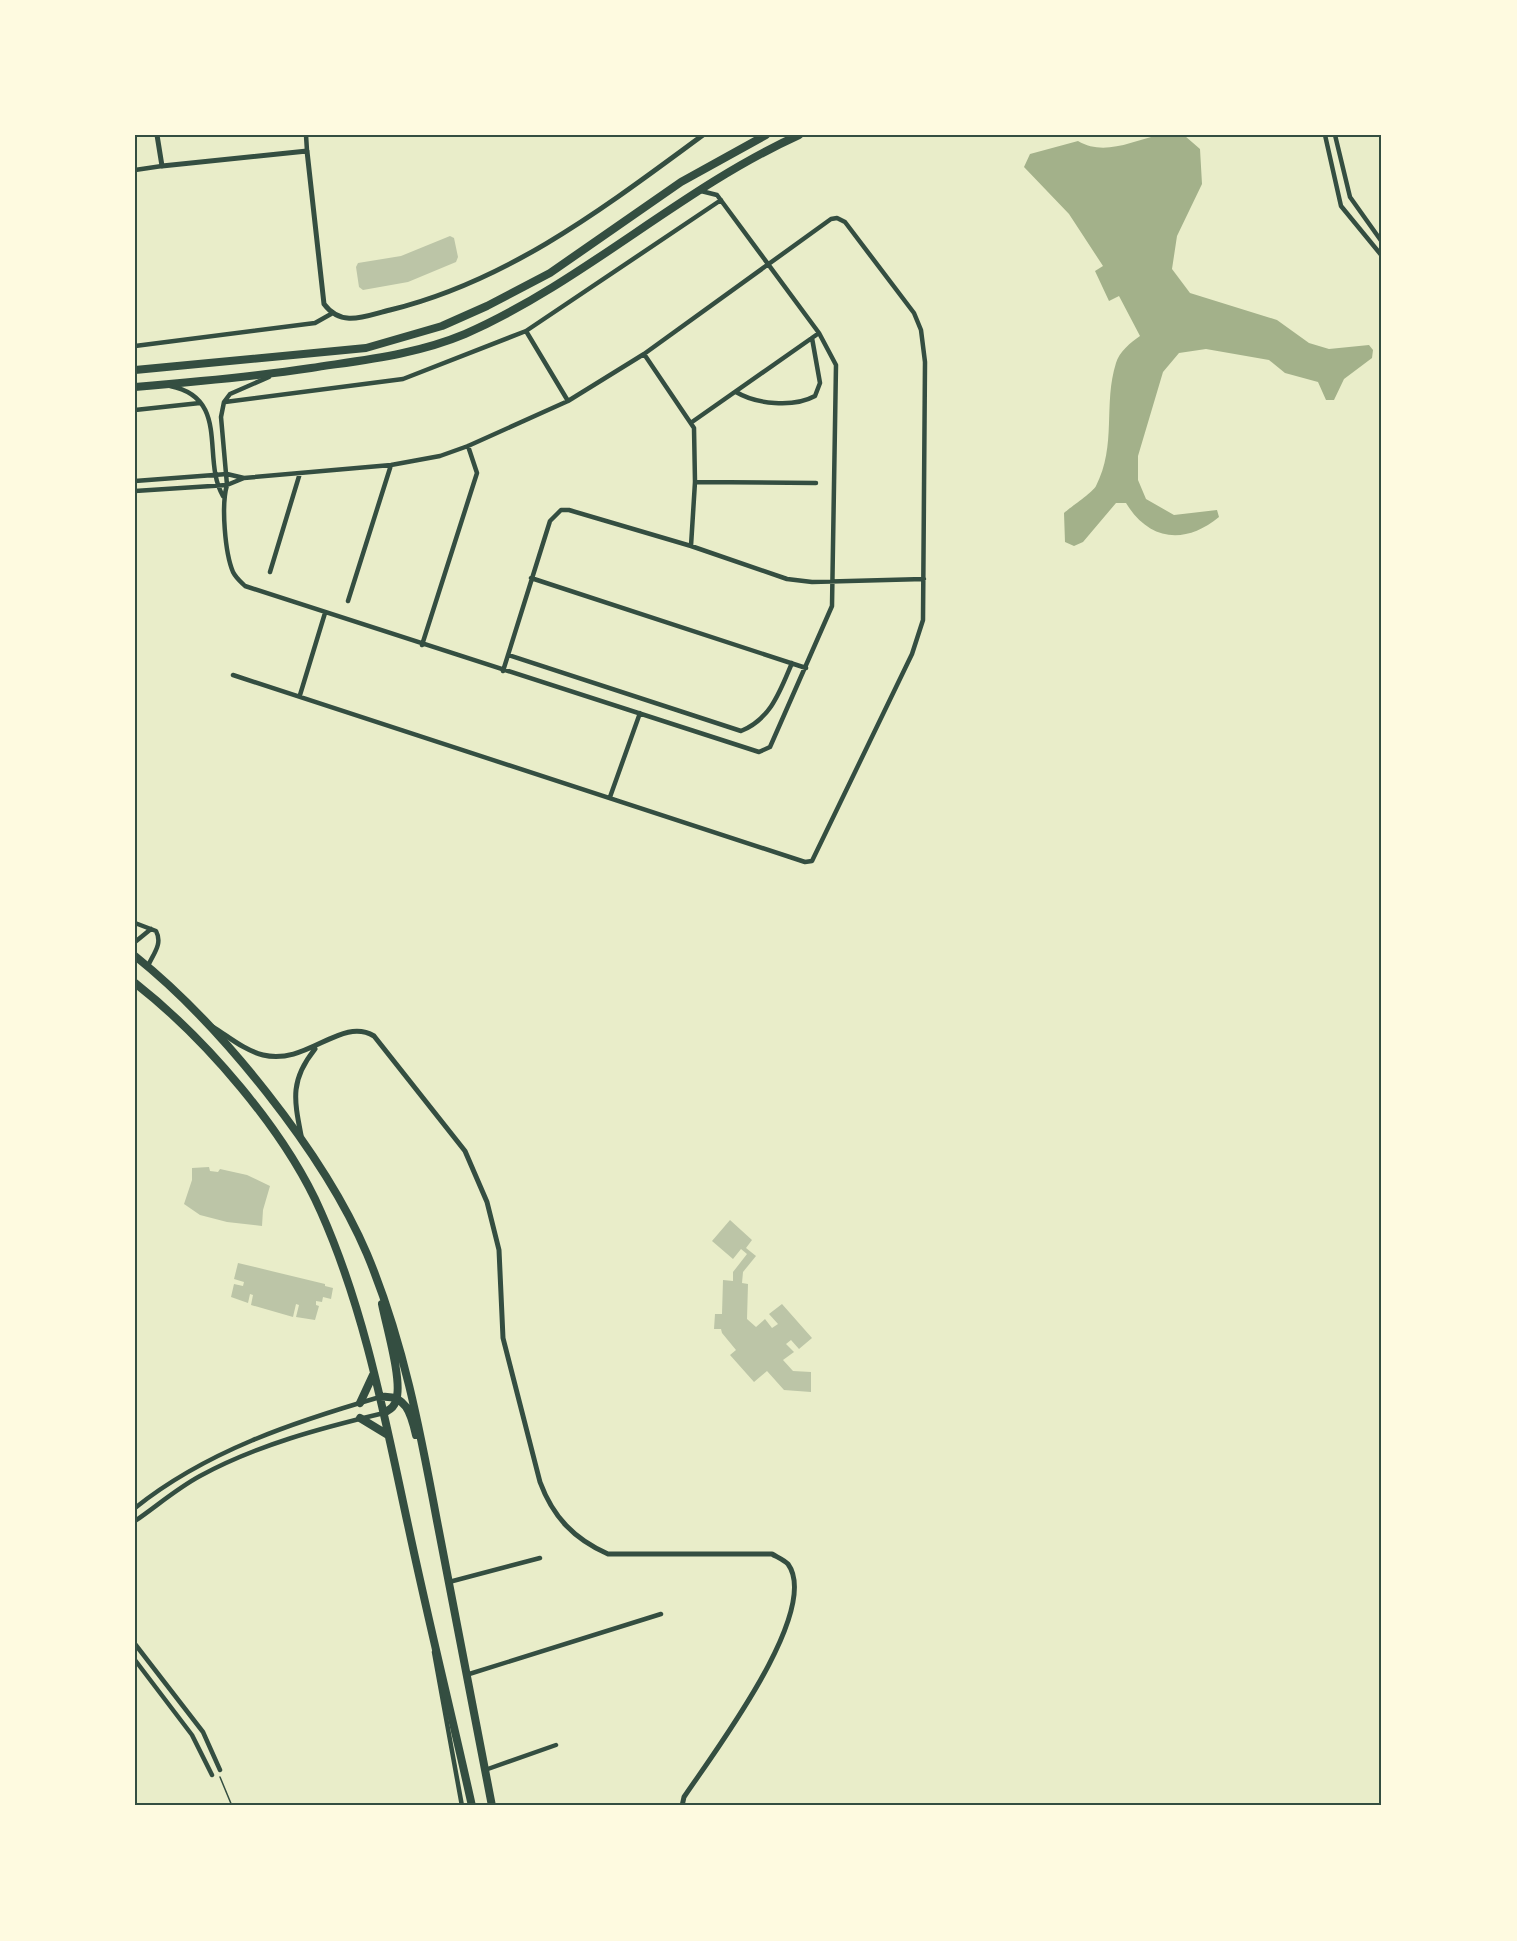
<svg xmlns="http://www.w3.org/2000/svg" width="1517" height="1941" font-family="Georgia,serif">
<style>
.water{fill:#a3b18a}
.building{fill:#bcc5a7}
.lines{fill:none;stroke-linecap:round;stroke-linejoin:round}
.path{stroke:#344e41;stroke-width:1.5}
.minor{stroke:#344e41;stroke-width:4.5}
.tertiary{stroke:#344e41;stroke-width:5}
.trunk{stroke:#344e41;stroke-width:8}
.neatline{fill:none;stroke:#344e41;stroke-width:2}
</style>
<rect width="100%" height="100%" fill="#e9edc9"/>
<path class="water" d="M 1158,135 L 1185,136 L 1200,149 L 1202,184 L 1177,236 L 1172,269 L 1190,293 L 1277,320 L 1309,343 L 1329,349 L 1369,345 L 1373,350 L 1372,358 L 1344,379 L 1334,400 L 1326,400 L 1318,382 L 1285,373 L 1269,360 L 1206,349 L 1179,353 L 1163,372 L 1138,456 L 1138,480 L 1146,499 L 1174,515 L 1217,510 L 1219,517 C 1185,545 1149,541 1126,503 L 1116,503 L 1083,542 L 1074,546 L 1065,542 L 1064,513 C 1072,506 1092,493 1096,486 C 1117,445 1103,404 1116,363 C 1119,352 1131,342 1140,336 L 1119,296 L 1109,301 L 1095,271 L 1103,266 L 1069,214 L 1024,167 L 1030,154 L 1078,141 C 1103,156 1131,142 1158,135 Z"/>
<path class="building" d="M 450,236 L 454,238 L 458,257 L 456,262 L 408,282 L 363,290 L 359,287 L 356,267 L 358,263 L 401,256 Z
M 209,1167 L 210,1171 L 218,1172 L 220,1169 L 247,1175 L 270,1186 L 263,1210 L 262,1226 L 227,1222 L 200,1215 L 184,1204 L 192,1180 L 192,1168 Z
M 730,1220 L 752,1240 L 746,1248 L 756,1256 L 743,1272 L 742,1283 L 748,1284 L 747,1319 L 756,1327 L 765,1319 L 772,1328 L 778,1324 L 769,1314 L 782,1304 L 812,1338 L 799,1349 L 791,1340 L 786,1344 L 794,1352 L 783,1360 L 793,1371 L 811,1372 L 811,1392 L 784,1390 L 767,1371 L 754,1382 L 730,1355 L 736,1350 L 722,1333 L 721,1329 L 714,1329 L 715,1314 L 722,1314 L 723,1280 L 733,1281 L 733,1272 L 747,1254 L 741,1249 L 733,1259 L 712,1241 Z
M 238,1263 L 325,1284 L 325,1286 L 333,1288 L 331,1299 L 323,1297 L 322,1302 L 316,1301 L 316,1305 L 319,1306 L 315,1320 L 296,1317 L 299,1305 L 296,1304 L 293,1317 L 251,1305 L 253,1295 L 250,1294 L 248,1303 L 231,1297 L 234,1284 L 243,1286 L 244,1282 L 234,1279 Z"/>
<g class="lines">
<path class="path" d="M 220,1777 L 232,1806"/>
<path class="minor" d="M 306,135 L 307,151
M 1325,135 L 1341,206 L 1382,256
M 1335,135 L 1350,197 L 1382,242
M 135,170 L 162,166
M 526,331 L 568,401
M 135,346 L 315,323 L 331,314
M 644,354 L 694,428 L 695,482 L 691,546
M 269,377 L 230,394 L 224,402 L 221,417 L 227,485 C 221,505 225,553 233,572 C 236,578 241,582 245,586 L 759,752 L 770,747 L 832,606 L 836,365 L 819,333 L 717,195 L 701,191
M 170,386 C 231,398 201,459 223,496
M 736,392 C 756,404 793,408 815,396 L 820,383 L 812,338
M 225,402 L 403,379 L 526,331 L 721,200
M 135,410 L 200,403
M 692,422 L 819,333
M 135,481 L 227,474 L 244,478
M 695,482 L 816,483
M 135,491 L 227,485 L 244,478 L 391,465 L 440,456 L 468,446 L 568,401 L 644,354 L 831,219 L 837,218 L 845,222 L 914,313 L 921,330 L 925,362 L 923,620 L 912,654 L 812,861 L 805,862 L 233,675
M 270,572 L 300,473
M 531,578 L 806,668
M 348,601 L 391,465
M 422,645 L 477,473 L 468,446
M 508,655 L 741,731 C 771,719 780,691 792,663
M 503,671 L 550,521 L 561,510 L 569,510 L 691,546 L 787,579 L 812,582 L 924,579
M 300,695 L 325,613
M 610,797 L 640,713
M 135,923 L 156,931 C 163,944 153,954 148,966
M 135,942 L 151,929
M 135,1508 C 206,1451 294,1422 380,1397
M 135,1521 C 157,1506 176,1489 200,1476 C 257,1445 321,1428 384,1413
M 449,1582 L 540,1558
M 135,1644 L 203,1732 L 220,1770
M 434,1652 L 462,1806
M 135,1660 L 192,1735 L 212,1775
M 466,1675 L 661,1614
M 485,1770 L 556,1745"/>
<path class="tertiary" d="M 157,135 L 162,166 L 307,151 L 324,304 C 342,328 365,316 390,310 C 509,281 605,207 703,135
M 213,1027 C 229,1037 244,1050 263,1055 C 307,1066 341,1016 374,1036 L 465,1151 L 487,1202 L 499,1250 L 503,1338 L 540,1482 C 553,1517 574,1539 608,1554 L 772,1554 C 777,1557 784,1560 788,1564 C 822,1611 712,1755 684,1797 L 682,1806
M 301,1135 C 294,1099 290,1080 315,1049"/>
<path class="trunk" d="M 135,370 L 366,348 L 442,326 L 487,306 L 550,273 L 681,182 L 766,135
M 135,387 C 194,382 252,377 311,368 C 363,360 415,355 465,334 C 585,281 680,189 799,135
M 135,956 C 220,1024 324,1153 367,1254 C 403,1340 420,1430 437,1521 C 455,1616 473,1711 492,1806
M 135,983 C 205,1038 285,1130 321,1212 C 365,1311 385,1419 408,1525 C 428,1619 451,1712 472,1806
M 382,1304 C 386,1325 403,1382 396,1400 C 394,1408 390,1409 384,1413
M 380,1397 C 406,1394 411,1413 416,1435
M 360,1403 L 373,1375
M 360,1418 L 388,1435"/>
</g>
<rect width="1517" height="1941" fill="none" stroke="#fefae0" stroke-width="273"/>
<rect x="136" y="136" width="1244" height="1668" class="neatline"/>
</svg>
